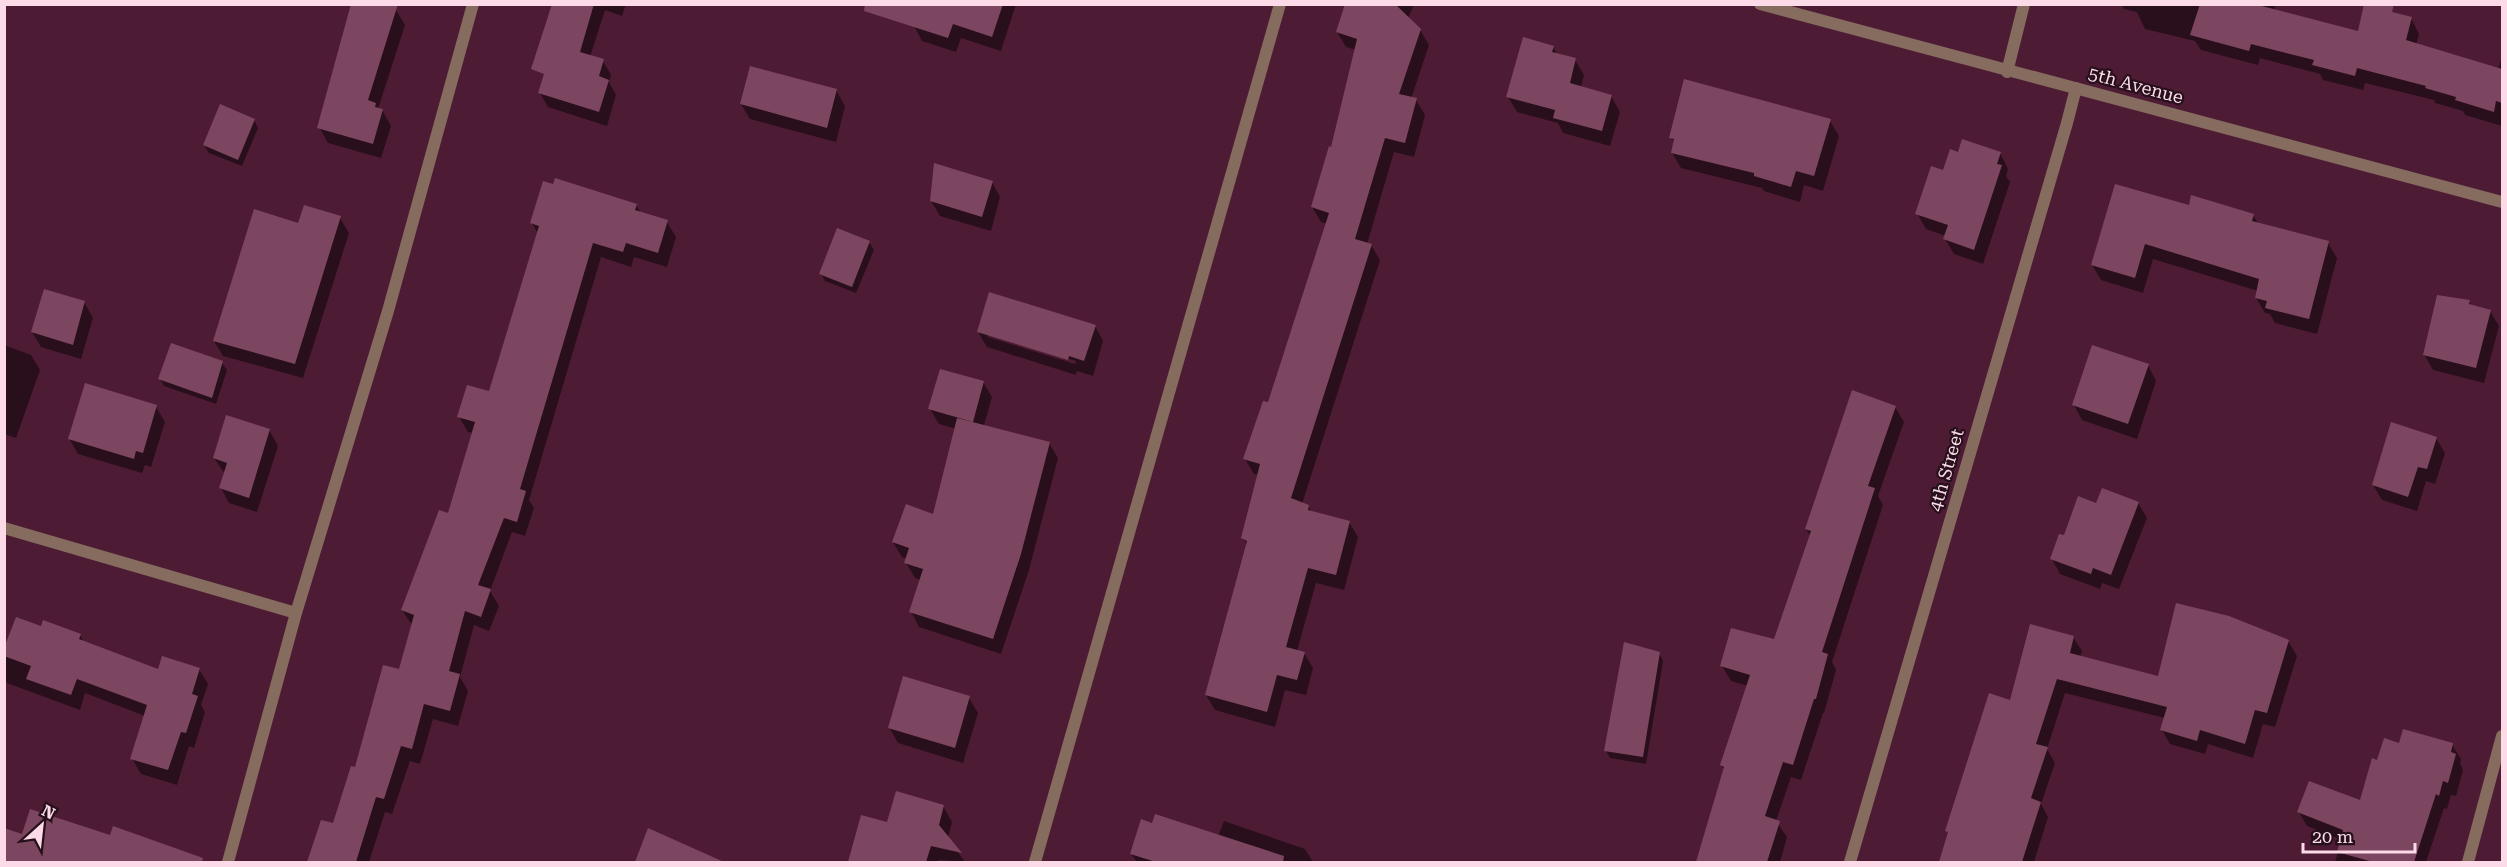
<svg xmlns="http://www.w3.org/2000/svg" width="2507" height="867" font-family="'Roboto Serif',serif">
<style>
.shadow{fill:#0007;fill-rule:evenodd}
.building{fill:#7d4660}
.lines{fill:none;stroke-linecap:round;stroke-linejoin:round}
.minor{stroke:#856c5e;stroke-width:12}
.tertiary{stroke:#856c5e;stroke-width:12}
.labels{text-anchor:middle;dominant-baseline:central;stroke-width:4.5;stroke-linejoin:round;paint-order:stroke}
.street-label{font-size:18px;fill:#fcdae8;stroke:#26101b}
</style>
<rect width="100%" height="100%" fill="#4e1b35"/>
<path class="shadow" d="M 566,4 L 626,4 L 622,16 L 605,10 L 590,57 L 603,61 L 611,75 L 609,82 L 616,95 L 607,126 L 548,107 L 540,93 Z
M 912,4 L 1016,4 L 1001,51 L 961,38 L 956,52 L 922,41 L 914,26 Z
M 1347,4 L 1414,4 L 1408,19 L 1420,30 L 1429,45 L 1411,99 L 1416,100 L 1425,115 L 1414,157 L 1394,152 L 1367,244 L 1371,245 L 1380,260 L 1302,504 L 1308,506 L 1312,513 L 1349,522 L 1358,537 L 1344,590 L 1316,583 L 1297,651 L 1304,653 L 1313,668 L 1306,695 L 1285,690 L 1275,727 L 1215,710 L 1206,695 L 1247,545 L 1243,538 L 1259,475 L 1254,474 L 1245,459 L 1269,404 L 1327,224 L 1321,222 L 1312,207 L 1332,149 L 1356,50 L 1346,47 L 1337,32 Z
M 2121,4 L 2276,4 L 2274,11 L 2359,32 L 2411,18 L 2419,34 L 2416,45 L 2498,70 L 2502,56 L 2502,126 L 2465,115 L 2463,111 L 2435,103 L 2434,100 L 2365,83 L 2363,90 L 2323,80 L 2320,74 L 2260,58 L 2258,65 L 2201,50 L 2195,41 L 2145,29 L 2137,12 L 2124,9 Z
M 396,10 L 405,25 L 378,109 L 382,110 L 391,126 L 381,158 L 328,143 L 319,127 Z
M 1553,47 L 1557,55 L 1575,60 L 1584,75 L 1581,87 L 1611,96 L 1620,112 L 1610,146 L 1563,133 L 1558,123 L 1517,112 L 1508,97 Z
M 836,90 L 845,106 L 836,142 L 750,119 L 741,104 Z
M 254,120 L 258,128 L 242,166 L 209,153 L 204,145 Z
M 1830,121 L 1839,136 L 1823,191 L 1804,185 L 1800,202 L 1764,191 L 1762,188 L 1681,168 L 1672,153 L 1675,143 L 1671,137 Z
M 2000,153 L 2008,169 L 2006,176 L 2010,182 L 1983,264 L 1954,254 L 1945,239 L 1946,236 L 1926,229 L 1917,213 L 1944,172 L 1959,154 Z
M 992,182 L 1000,197 L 991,231 L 940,216 L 931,201 Z
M 636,205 L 641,213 L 667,222 L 676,237 L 667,267 L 634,257 L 631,267 L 601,257 L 529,500 L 534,508 L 525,536 L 512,532 L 490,591 L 499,606 L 489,631 L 474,625 L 460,677 L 468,691 L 458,726 L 433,719 L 420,764 L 410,761 L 392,814 L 385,812 L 369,862 L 313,862 L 310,858 L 334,825 L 400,671 L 412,625 L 402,610 L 449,515 L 473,433 L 468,432 L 459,417 L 490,393 L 538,234 L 532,223 Z
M 2190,206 L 2253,215 L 2259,225 L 2328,243 L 2337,258 L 2317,334 L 2275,323 L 2270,314 L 2265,313 L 2256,298 L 2258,291 L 2153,259 L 2143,293 L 2101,280 L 2092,265 Z
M 340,218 L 349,233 L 303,378 L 223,356 L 214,341 L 299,225 Z
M 869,242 L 874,250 L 856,293 L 825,281 L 821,274 Z
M 2469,301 L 2472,306 L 2490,311 L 2499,326 L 2484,383 L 2433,370 L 2424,354 Z
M 84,302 L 93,318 L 81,359 L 41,347 L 32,332 Z
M 1095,326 L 1103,341 L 1093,376 L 1077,371 L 1076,375 L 987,347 L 978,332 ZM 988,334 L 1076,361 L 1075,364 L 988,337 Z
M 4,345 L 31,355 L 40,370 L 16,438 L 4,434 Z
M 222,363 L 227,370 L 216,404 L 164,386 L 160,379 Z
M 2148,365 L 2156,381 L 2137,439 L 2082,420 L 2074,405 Z
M 983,382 L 992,397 L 984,425 L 1049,443 L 1058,458 L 1029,570 L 1001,654 L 919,627 L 911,611 L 921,580 L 915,578 L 906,563 L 907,559 L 902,557 L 893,542 L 934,516 L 956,429 L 939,424 L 930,409 Z
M 156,407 L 165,422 L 151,467 L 145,465 L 142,473 L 78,454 L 69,438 Z
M 1895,407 L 1904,422 L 1878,496 L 1883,505 L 1832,662 L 1836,670 L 1824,713 L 1823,713 L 1801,780 L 1791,777 L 1776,821 L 1787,837 L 1780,862 L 1698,862 L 1725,771 L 1721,765 L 1748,686 L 1731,681 L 1722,666 L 1775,641 L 1811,537 L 1806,529 Z
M 269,430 L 278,446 L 257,512 L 229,503 L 221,488 L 225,474 L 214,458 Z
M 2436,438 L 2445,453 L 2435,484 L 2426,481 L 2417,511 L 2382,500 L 2373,485 Z
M 2138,503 L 2147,518 L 2119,589 L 2102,583 L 2100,589 L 2060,574 L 2052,559 L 2065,537 L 2097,505 Z
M 41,628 L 80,635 L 84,643 L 159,671 L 199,669 L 208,684 L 201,705 L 205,712 L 194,748 L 189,746 L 177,785 L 141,774 L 132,758 L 145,716 L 85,693 L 80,710 L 7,683 L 4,678 L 4,652 Z
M 2073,637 L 2082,651 L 2080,657 L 2159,678 L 2288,641 L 2297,656 L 2275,727 L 2263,724 L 2253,758 L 2208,744 L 2205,754 L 2170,744 L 2162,730 L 2165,718 L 2065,693 L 2047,749 L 2055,763 L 2041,804 L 2048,817 L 2034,862 L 1940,862 L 1949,834 L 1947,831 L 2011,702 Z
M 1659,653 L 1663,661 L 1646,764 L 1610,758 L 1606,751 Z
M 969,698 L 978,713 L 963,763 L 898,743 L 889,727 Z
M 2400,745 L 2452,745 L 2461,759 L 2460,763 L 2463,770 L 2456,796 L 2451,795 L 2447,809 L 2444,808 L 2426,862 L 2335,862 L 2342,840 L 2307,826 L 2299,812 L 2361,802 L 2378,762 Z
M 943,806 L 952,822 L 948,838 L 965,862 L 939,860 L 938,862 L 864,862 L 888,824 Z
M 1224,821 L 1305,849 L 1313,862 L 1137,862 L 1131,854 L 1153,825 L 1218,837 Z
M 4,830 L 23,836 L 160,857 L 158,862 L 4,862 Z
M 648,830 L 721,862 L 637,862 Z"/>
<path class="building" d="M 351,4 L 398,4 L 368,100 L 376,103 L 375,107 L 383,109 L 373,144 L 317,128 Z
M 552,4 L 594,4 L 580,52 L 604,59 L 599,76 L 609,80 L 599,112 L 538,93 L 544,74 L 531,69 Z
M 865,4 L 1003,4 L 992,37 L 953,24 L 948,38 L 864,11 Z
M 1345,4 L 1395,4 L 1421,29 L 1399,94 L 1417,98 L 1405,143 L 1385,138 L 1355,239 L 1372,244 L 1291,498 L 1309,505 L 1308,510 L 1350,521 L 1336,575 L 1308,568 L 1286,647 L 1305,652 L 1297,680 L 1277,675 L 1267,712 L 1205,695 L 1247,541 L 1241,538 L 1260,464 L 1243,459 L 1263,401 L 1268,402 L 1329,213 L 1311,207 L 1329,146 L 1331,147 L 1357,39 L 1336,32 Z
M 2200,4 L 2254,4 L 2358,31 L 2364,4 L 2394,4 L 2392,12 L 2412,17 L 2406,40 L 2502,69 L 2502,103 L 2496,101 L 2494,112 L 2455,100 L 2456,97 L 2425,88 L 2426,86 L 2357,68 L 2355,76 L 2312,65 L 2314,60 L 2251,44 L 2249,51 L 2190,35 Z
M 1523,37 L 1554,46 L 1552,52 L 1576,58 L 1570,83 L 1612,95 L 1602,131 L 1553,118 L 1555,110 L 1506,97 Z
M 750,66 L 837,89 L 827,128 L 740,104 Z
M 1684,79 L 1831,119 L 1814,176 L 1796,171 L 1791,187 L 1754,176 L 1754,173 L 1671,153 L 1674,139 L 1669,138 Z
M 220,104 L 255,119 L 238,160 L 203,145 Z
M 1962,139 L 2001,152 L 1997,164 L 2002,165 L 1974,250 L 1943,239 L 1948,225 L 1915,214 L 1931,166 L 1943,170 L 1950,149 L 1958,152 Z
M 934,163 L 993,181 L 982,217 L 930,201 Z
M 555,178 L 637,204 L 635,210 L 668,220 L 658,253 L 626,243 L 623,252 L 593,243 L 520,489 L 526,491 L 517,522 L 504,518 L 478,585 L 491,589 L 481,617 L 465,611 L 449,671 L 460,674 L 450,711 L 424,704 L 412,749 L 401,746 L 384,799 L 376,797 L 356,862 L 307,862 L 321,820 L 333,823 L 351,766 L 355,767 L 383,665 L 399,669 L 414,615 L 401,610 L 439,510 L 448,513 L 475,422 L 457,417 L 467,385 L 489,391 L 539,226 L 530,223 L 543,181 L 553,184 Z
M 2115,184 L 2189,205 L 2191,195 L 2254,214 L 2252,221 L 2329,241 L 2309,319 L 2265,308 L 2267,301 L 2255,298 L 2259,279 L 2145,244 L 2135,278 L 2091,265 Z
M 304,205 L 341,216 L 295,364 L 213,341 L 254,209 L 298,223 Z
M 837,228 L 870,241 L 852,287 L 819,274 Z
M 44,289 L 85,301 L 73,345 L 31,332 Z
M 989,292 L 1096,325 L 1084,361 L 1069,356 L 1068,360 L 977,332 Z
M 2437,295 L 2470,300 L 2469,304 L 2491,310 L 2476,368 L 2423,355 Z
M 171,343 L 223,361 L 212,398 L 158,379 Z
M 2092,345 L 2149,364 L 2128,424 L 2072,405 Z
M 940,369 L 984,381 L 973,422 L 928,409 Z
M 85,383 L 157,405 L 143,453 L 136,451 L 134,459 L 68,439 Z
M 1852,390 L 1896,406 L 1868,486 L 1875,488 L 1822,652 L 1828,654 L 1816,699 L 1814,699 L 1793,765 L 1783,762 L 1765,816 L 1780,821 L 1767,862 L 1696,862 L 1724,767 L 1720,765 L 1750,675 L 1720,666 L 1731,628 L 1774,639 L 1811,531 L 1805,529 Z
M 226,415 L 270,429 L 249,498 L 219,488 L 227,463 L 213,458 Z
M 957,418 L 1050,442 L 1021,554 L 993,639 L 909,612 L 923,569 L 904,563 L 909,548 L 892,542 L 906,504 L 933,514 Z
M 2391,422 L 2437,437 L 2427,469 L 2418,467 L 2408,497 L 2372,485 Z
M 2102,488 L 2139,502 L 2111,575 L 2093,568 L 2091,574 L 2050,559 L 2059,534 L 2064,535 L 2078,496 L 2096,503 Z
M 2176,603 L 2229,616 L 2289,640 L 2267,713 L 2255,710 L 2245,744 L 2200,730 L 2197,741 L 2160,730 L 2167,707 L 2057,679 L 2036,744 L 2048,747 L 2031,798 L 2041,802 L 2022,862 L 1939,862 L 1948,832 L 1945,831 L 1989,693 L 2010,700 L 2030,624 L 2074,636 L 2070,653 L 2158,676 Z
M 16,617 L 41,626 L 43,620 L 81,634 L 79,639 L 158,669 L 162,656 L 200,668 L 192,694 L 198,696 L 186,733 L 181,732 L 168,770 L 130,759 L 147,705 L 77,679 L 71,695 L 26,679 L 31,666 L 4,656 L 4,648 Z
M 1624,642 L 1660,652 L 1643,757 L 1604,751 Z
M 903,676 L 970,696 L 955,748 L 888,728 Z
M 2403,729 L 2453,743 L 2451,752 L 2456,754 L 2448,783 L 2443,781 L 2439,796 L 2436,794 L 2414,862 L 2373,862 L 2337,852 L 2343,830 L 2297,812 L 2309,781 L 2360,800 L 2372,758 L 2377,760 L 2384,738 L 2399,743 Z
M 896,791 L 944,805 L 939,825 L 962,853 L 931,846 L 926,862 L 848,862 L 861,815 L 887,822 Z
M 30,809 L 110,835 L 113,826 L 203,858 L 202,862 L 4,862 L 4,828 L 22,834 Z
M 1155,814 L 1284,856 L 1283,862 L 1156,862 L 1130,854 L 1141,819 L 1152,823 Z
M 648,828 L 724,862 L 635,862 Z"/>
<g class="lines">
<path class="minor" d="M 2007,72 L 2024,4
M 4,528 L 296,613
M 228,862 L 296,613 L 388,311 L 473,4
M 1035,862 L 1280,4
M 1850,862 L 2067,123 L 2076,88
M 2468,862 L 2502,736"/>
<path class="tertiary" d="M 1760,4 L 2502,202"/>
</g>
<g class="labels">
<g class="street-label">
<text transform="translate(2136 85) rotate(15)">5th Avenue</text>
<text transform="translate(1946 470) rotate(-74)">4th Street</text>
</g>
</g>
<rect width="2507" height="867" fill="none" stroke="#fcdae8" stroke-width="12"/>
<g transform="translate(42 825) rotate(27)" stroke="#26101b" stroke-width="4.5" paint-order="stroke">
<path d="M0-4.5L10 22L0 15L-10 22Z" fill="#fcdae8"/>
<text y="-9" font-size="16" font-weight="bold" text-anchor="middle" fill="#fcdae8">N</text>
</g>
<path d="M2303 843v9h112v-9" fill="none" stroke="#fcdae8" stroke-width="3"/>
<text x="2312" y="843" font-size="18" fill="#fcdae8" stroke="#26101b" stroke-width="4.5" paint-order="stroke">20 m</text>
</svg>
